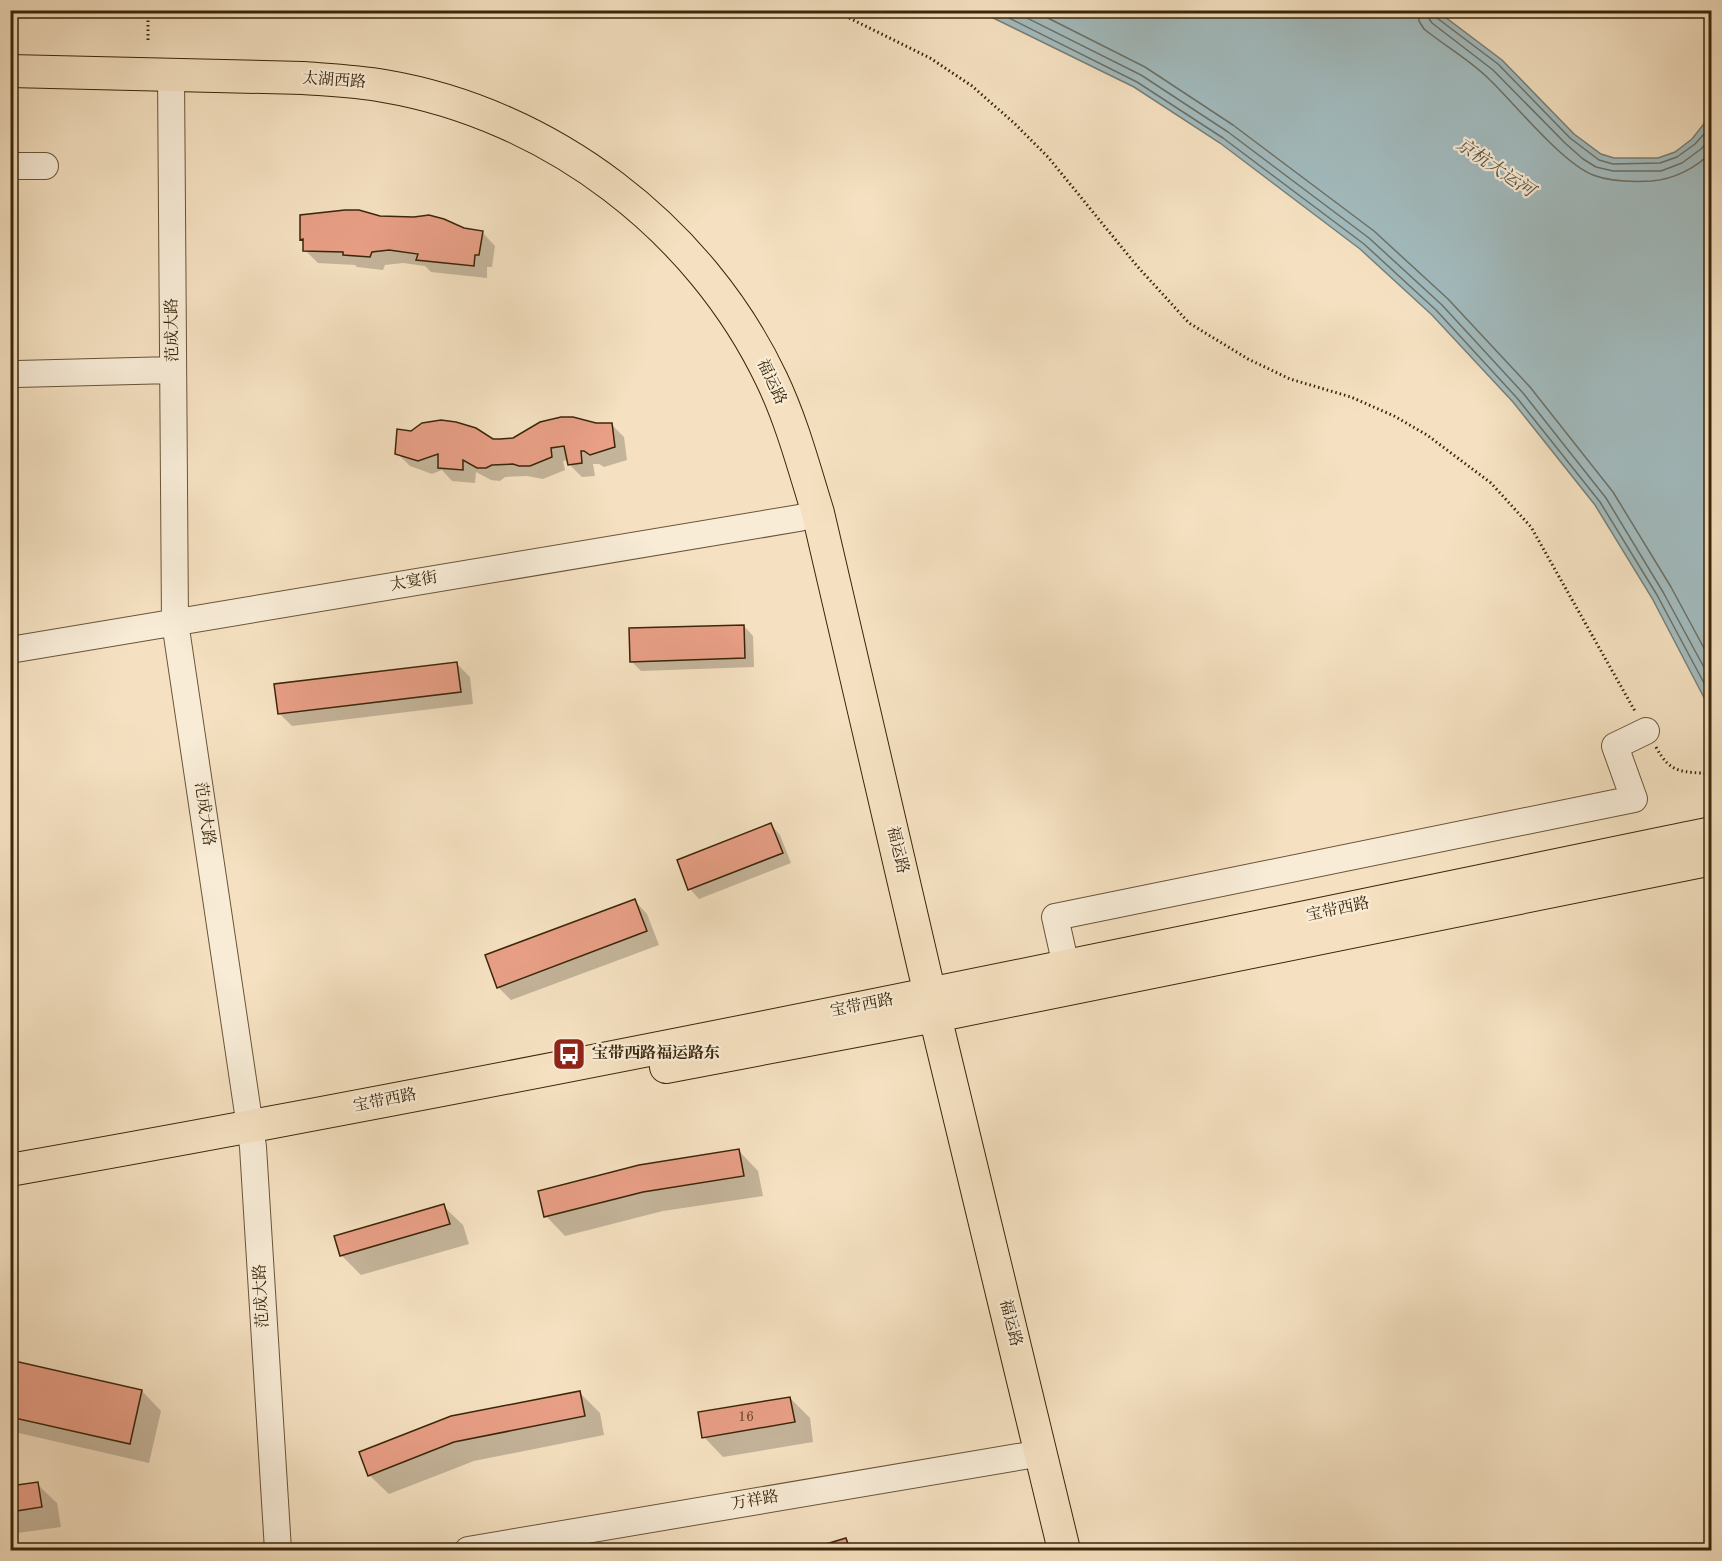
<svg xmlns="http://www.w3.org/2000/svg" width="1722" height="1561" font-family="'Old Standard TT','Noto Serif SC',serif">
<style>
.water{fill:#a2bbbe;stroke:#787f76;stroke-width:1.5}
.shadow{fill:#0003}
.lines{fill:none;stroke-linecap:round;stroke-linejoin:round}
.shore{stroke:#6e7064;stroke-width:1.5}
.building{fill:#e89f86;stroke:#3a2609;stroke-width:1.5}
.minor-casing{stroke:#695537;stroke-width:28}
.major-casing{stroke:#3a2609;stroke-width:34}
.path{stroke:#3a2609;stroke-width:3;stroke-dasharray:1.5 3;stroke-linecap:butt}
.minor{stroke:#f8ecd7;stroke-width:26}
.major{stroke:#f5e1c1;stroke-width:32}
.labels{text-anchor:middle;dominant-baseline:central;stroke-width:4.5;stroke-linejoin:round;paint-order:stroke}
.number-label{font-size:14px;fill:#664428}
.street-label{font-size:16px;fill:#3a2609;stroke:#f8ecd7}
.poi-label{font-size:16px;font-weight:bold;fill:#3a2609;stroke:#f8ecd7;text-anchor:start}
.water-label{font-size:18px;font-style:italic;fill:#59533f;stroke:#f8ecd7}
</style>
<rect width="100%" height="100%" fill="#f5e1c1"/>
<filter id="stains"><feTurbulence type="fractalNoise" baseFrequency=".00333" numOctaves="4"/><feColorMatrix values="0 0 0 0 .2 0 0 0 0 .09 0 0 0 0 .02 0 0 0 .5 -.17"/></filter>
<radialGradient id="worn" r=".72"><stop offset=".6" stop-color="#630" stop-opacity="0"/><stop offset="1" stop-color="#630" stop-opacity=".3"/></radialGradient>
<path class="water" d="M 979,11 L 1437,11 L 1502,60 L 1574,134 L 1601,154 L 1614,158 L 1658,158 L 1675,152 L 1692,139 L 1711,115 L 1711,711 L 1652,598 L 1595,505 L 1513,402 L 1432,315 L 1360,249 L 1220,143 L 1134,87 Z"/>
<path class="shadow" d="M 380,217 L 482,232 L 495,246 L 492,267 L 487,267 L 487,278 L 431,272 L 425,266 L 403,263 L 385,265 L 383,270 L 357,267 L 355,265 L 318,263 L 305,250 L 305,243 L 301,239 Z
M 611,424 L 624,437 L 627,460 L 604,467 L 599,464 L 593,464 L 595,476 L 582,477 L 569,464 L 568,460 L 563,461 L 565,470 L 543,479 L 527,476 L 505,477 L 500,481 L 491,480 L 476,472 L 475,483 L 452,481 L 442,470 L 432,474 L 410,466 L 397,453 L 513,439 L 596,425 Z
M 744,626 L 753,636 L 754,667 L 641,671 L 631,661 Z
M 457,664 L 470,677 L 473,704 L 292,726 L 279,713 Z
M 771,825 L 780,835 L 791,863 L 699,899 L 690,889 Z
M 634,900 L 647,914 L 659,945 L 511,1000 L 498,987 Z
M 739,1151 L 758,1171 L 763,1196 L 663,1211 L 565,1236 L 546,1216 Z
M 443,1206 L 463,1225 L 469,1244 L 361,1275 L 341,1255 Z
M 10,1361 L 142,1391 L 161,1411 L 149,1463 L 10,1431 Z
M 580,1393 L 600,1413 L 604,1435 L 474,1461 L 389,1494 L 369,1475 Z
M 790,1398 L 810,1418 L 813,1442 L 723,1457 L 704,1437 Z
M 37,1484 L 57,1503 L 61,1527 L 10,1534 L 10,1488 Z
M 846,1540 L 856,1550 L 811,1550 Z"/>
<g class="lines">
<path class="shore" d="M 993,10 L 1137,82 L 1223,138 L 1364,244 L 1436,310 L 1517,398 L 1600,502 L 1657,595 L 1712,698
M 1011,10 L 1141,75 L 1228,132 L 1369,238 L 1442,305 L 1523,393 L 1606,498 L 1663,592 L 1712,682
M 1032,10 L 1145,67 L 1233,125 L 1374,231 L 1448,299 L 1530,387 L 1613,492 L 1671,587 L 1712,663
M 1418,10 L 1419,21 L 1424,29 C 1445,46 1470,60 1489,79 C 1515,104 1562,163 1593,175 C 1611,182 1633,182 1652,181 C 1674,179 1697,168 1712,151
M 1427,10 L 1428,17 L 1432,23 L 1493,70 L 1565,143 L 1583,159 L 1596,167 L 1613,171 L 1661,171 L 1682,163 L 1701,149 L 1712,137
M 1434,10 L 1437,18 L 1498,64 L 1570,138 L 1599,160 L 1613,164 L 1660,163 L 1677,157 L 1695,144 L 1712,125"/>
</g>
<path class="building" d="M 345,210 L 359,210 L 380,216 L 414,217 L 429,215 L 444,219 L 464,228 L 483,231 L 479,255 L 475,255 L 474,266 L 416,260 L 418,254 L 389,250 L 372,252 L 370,257 L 343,255 L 343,252 L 303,251 L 303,239 L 300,240 L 300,215 Z
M 561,417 L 573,417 L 596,423 L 612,423 L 615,447 L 590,455 L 584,451 L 581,451 L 582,463 L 568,465 L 564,446 L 551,448 L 552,457 L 530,466 L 519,466 L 513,464 L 492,465 L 486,468 L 477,468 L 463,460 L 463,470 L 438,468 L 438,454 L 418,461 L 395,454 L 397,429 L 411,431 L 422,423 L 441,420 L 456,422 L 476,428 L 493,439 L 500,439 L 513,438 L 540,422 Z
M 744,625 L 745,658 L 630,662 L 629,628 Z
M 457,662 L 461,692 L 278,714 L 274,684 Z
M 771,823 L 783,853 L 688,890 L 677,860 Z
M 635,899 L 647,931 L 497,988 L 485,955 Z
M 739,1149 L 744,1176 L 643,1192 L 544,1217 L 538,1191 L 639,1165 Z
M 444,1204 L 450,1224 L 340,1256 L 334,1236 Z
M 10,1360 L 142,1390 L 130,1444 L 10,1417 Z
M 580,1391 L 585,1416 L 454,1442 L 368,1476 L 359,1452 L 451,1416 Z
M 790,1397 L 795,1422 L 702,1438 L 698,1412 Z
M 38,1482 L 42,1507 L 10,1512 L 10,1486 Z
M 846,1538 L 850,1550 L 806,1550 Z"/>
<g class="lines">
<g class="minor-casing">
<path id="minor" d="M 171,74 L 175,622 L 253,1147 L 278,1550
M 10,166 L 45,166
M 17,374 L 173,370
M 10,650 L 799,518 L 818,513
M 1066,966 L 1055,917 L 1634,799 L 1615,746 L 1646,731
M 468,1550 L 1042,1453"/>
</g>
<g class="major-casing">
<path id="major" d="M 10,71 L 303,78 C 330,80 357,81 384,86 C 550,114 700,228 772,380 C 792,422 804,468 818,513 L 935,1016 L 1064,1550
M 666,1067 L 935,1016 L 1712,859
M 10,1170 C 580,1069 1145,950 1712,833"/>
</g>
<path class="path" d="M 833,10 L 930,58 L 972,86 L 1014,123 L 1048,157 L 1137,266 L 1189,323 L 1248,359 L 1290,379 L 1351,397 L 1394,416 L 1427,435 L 1491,483 L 1531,527 L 1636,713
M 148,40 L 148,10
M 1656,747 C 1671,775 1682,771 1712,774"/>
<use href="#minor" class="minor"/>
<use href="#major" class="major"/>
</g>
<defs>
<g id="bus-square" transform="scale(1.725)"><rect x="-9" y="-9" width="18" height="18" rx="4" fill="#8f2418" stroke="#f8ecd7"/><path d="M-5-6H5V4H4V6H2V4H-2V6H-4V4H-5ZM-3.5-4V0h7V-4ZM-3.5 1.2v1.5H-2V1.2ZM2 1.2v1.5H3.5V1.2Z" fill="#fff"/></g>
</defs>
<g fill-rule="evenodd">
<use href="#bus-square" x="569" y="1054"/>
</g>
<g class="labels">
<g class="number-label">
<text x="746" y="1417">16</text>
</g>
<g class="street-label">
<text transform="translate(334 81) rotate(4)">太湖西路</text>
<text transform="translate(173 330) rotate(-91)">范成大路</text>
<text transform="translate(771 382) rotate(65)">福运路</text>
<text transform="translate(414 582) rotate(-10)">太宴街</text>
<text transform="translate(204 814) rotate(82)">范成大路</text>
<text transform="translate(897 850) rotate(77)">福运路</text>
<text transform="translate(1338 910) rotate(-12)">宝带西路</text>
<text transform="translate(862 1006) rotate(-11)">宝带西路</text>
<text transform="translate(385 1101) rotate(-11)">宝带西路</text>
<text transform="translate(262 1296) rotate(-93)">范成大路</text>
<text transform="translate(1010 1323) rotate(76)">福运路</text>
<text transform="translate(755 1501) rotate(-10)">万祥路</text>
</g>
<g class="poi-label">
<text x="592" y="1054">宝带西路福运路东</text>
</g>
<g class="water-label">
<text transform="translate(1495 168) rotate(34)">京杭大运河</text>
</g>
</g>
<rect width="1722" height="1561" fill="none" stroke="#f5e1c1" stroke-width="36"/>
<rect x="12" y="12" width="1698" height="1537" fill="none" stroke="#3a2609" stroke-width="3"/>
<rect x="18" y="18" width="1686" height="1525" fill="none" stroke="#3a2609" stroke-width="1.5"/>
<rect width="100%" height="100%" filter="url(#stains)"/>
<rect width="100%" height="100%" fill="url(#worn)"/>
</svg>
